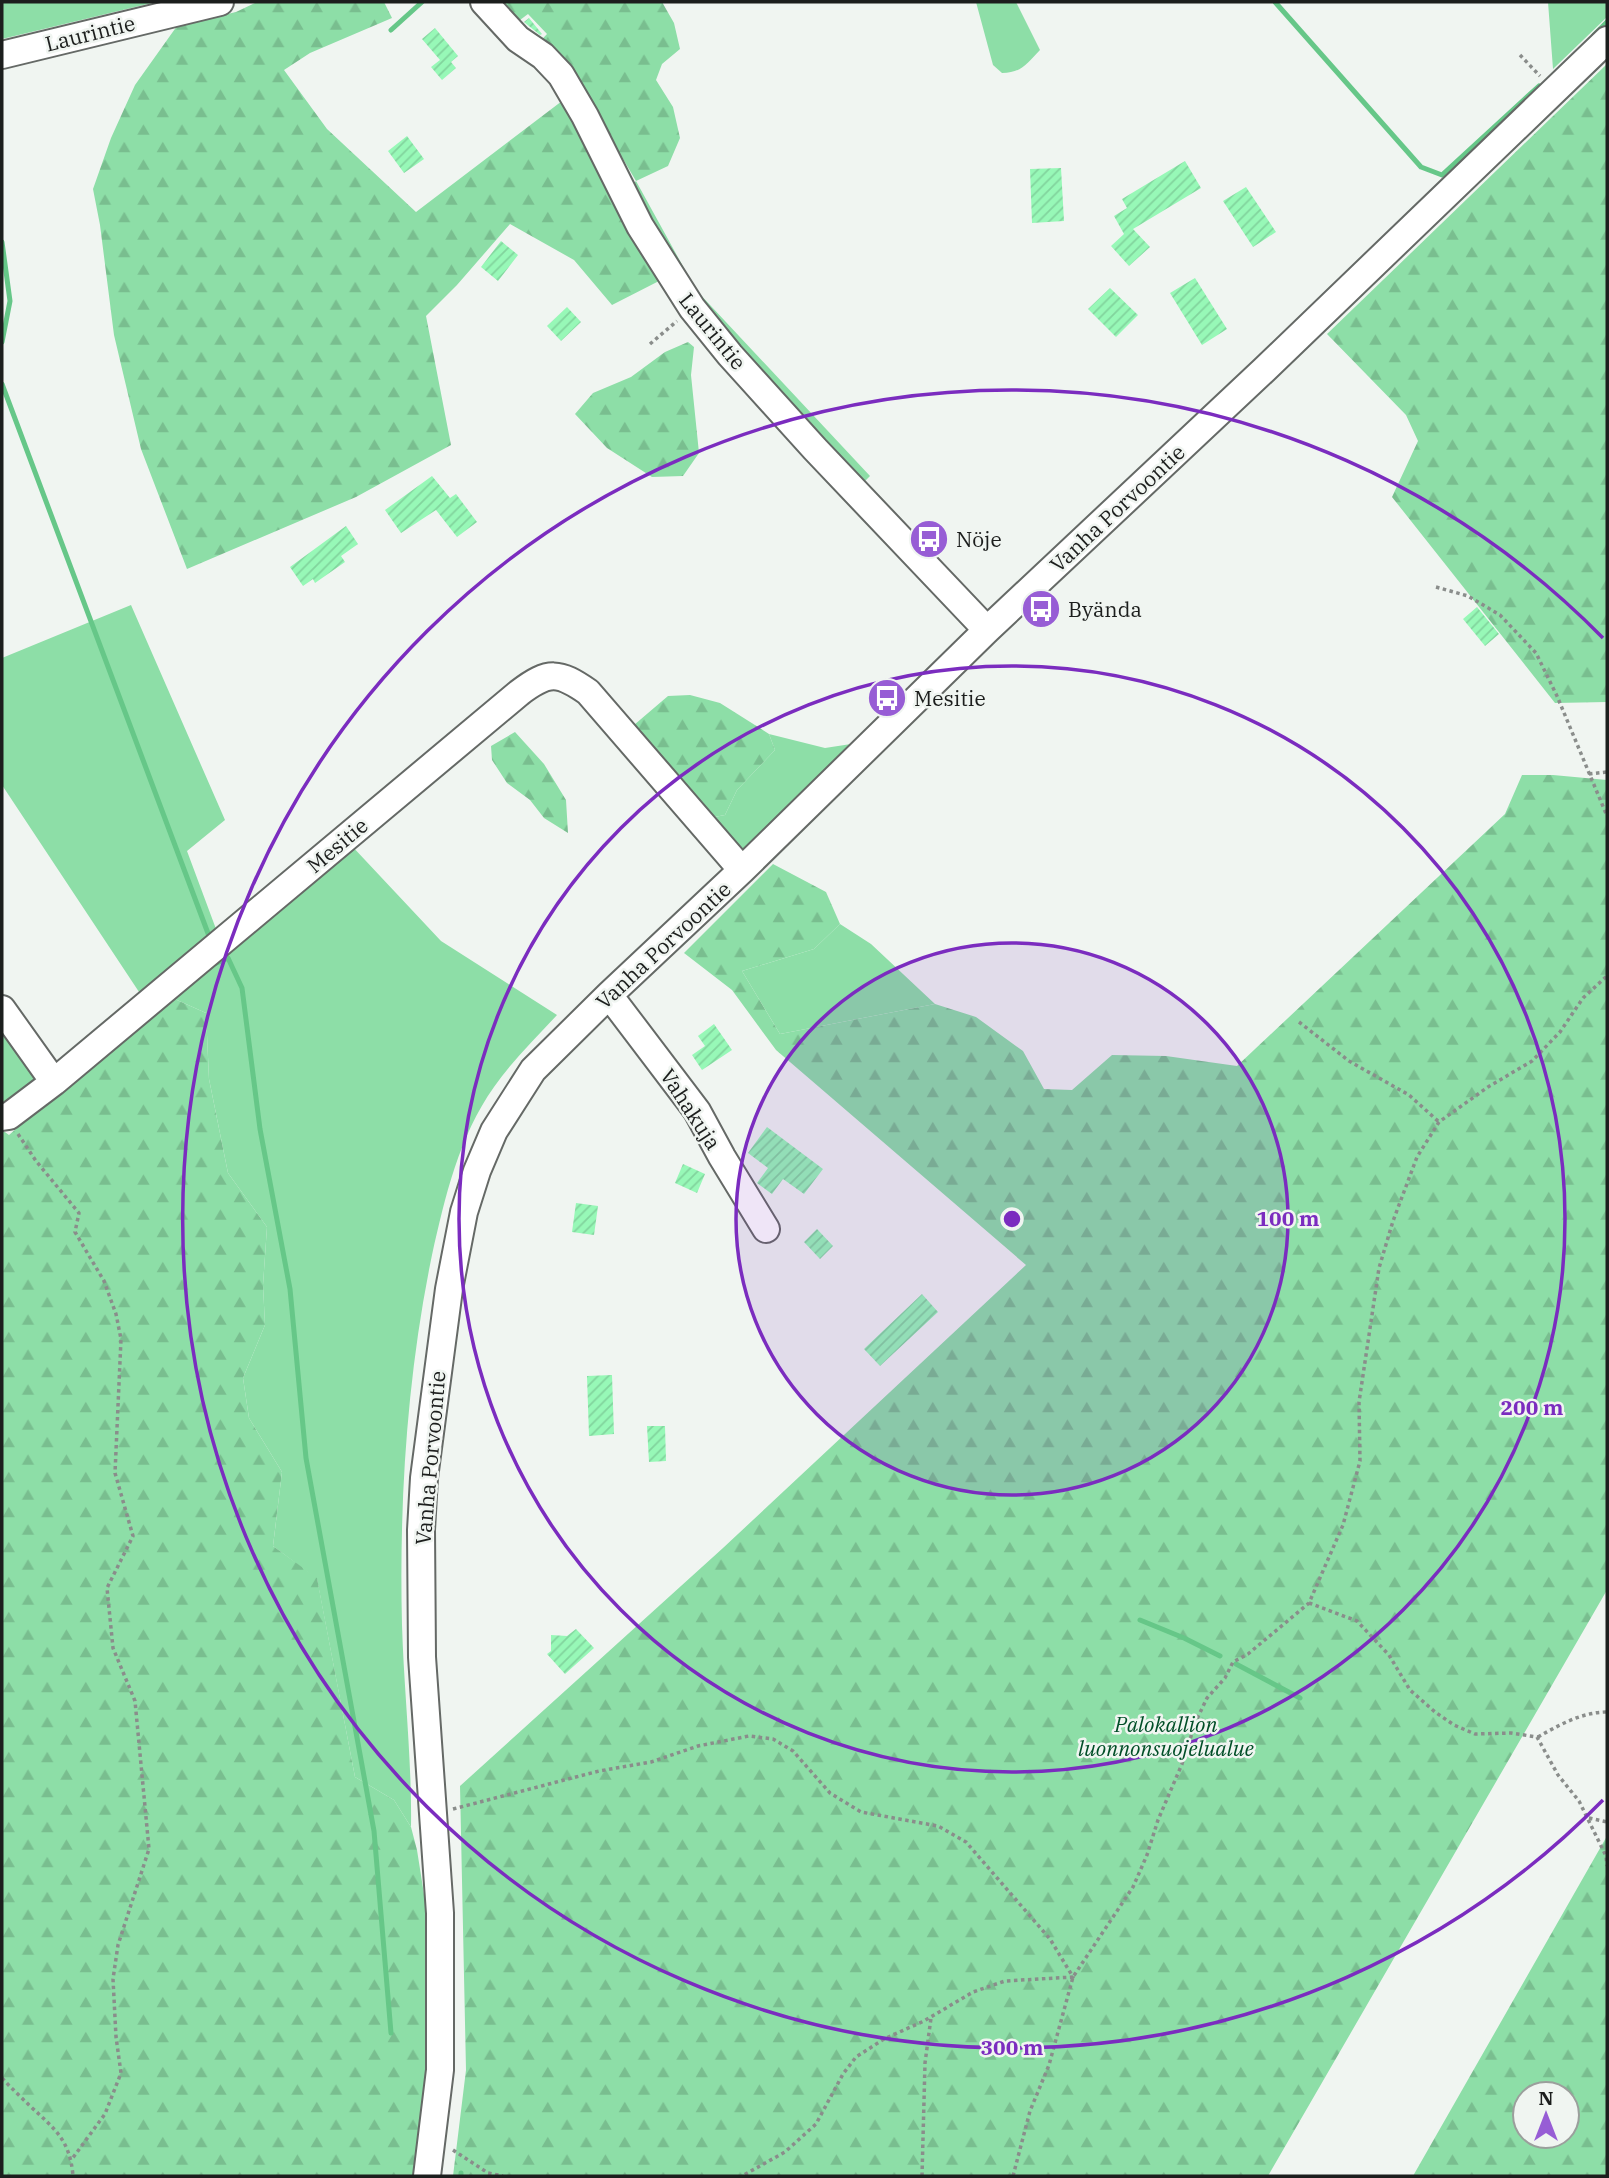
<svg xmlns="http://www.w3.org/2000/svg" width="1609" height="2178" font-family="'IBM Plex Serif',serif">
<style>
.green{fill:#8ddea7}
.forest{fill:url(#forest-firs);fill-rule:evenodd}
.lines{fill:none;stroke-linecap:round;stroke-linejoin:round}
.stream{stroke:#66c788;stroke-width:5}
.building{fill:url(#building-hatch)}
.minor-casing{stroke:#656966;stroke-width:30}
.path{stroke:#8a8d8b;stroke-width:3.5;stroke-dasharray:3.5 3.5;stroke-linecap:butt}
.minor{stroke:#fff;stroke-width:26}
.ring{fill:none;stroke:#7b2cbf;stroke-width:3.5}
.labels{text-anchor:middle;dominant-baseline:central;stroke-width:5;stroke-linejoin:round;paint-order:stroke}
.street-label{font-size:21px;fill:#1c1e1d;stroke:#f0f5f1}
.poi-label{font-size:21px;fill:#1c1e1d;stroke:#f0f5f1;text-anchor:start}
.park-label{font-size:21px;font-style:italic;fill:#004e27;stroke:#f0f5f1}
.centre{fill:#7b2cbf;stroke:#f0f5f1;stroke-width:3.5}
.ring-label{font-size:21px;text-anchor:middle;font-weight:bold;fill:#7b2cbf;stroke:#f0f5f1;stroke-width:5;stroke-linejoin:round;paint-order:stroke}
</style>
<defs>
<pattern id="forest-firs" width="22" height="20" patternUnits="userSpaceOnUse" patternTransform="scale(1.75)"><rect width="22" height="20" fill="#8ddea7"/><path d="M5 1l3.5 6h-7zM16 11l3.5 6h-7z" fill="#79be8f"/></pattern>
<pattern id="building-hatch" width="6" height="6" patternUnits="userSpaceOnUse" patternTransform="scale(1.75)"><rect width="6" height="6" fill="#97f8b7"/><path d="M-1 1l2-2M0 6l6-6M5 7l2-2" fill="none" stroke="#82d49d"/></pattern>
</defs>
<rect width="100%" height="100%" fill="#f0f5f1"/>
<path class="green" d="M 2,2 L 156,2 L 2,39 Z
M 976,2 L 1016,2 L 1040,50 C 1027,63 1022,73 1002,73 L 993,65 Z
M 1548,2 L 1607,2 L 1607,17 L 1553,69 Z
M 636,181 L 696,290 L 870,476 L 863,483 L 755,368 L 696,296 L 633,184 Z
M 131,605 L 225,820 L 187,851 L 219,937 L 145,1001 L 2,785 L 2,658 Z
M 769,734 L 825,748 L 851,744 L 750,849 L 734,852 L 709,818 L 725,815 L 737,790 L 775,750 Z
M 350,844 L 441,941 L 557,1015 C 536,1038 512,1061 494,1087 C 459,1136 445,1197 432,1255 C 407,1376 399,1502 402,1625 C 404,1692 412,1759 411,1827 L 394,1800 L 355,1777 L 317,1579 L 273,1546 L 282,1472 L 249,1418 L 243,1378 L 265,1325 L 263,1285 L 267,1227 L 228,1173 L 209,1079 L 206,1013 L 168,996 Z
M 840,924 L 871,944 L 935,1004 L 780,1034 L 742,971 L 814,949 Z
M 2,1021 L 44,1079 L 2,1105 Z"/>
<path class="forest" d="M 257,2 L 384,2 L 392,18 L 310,53 L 284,70 L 327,129 L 416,212 L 562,101 L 533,59 L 532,50 L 547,34 L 528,14 L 508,29 L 484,2 L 662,2 L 674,23 L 680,49 L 662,64 L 656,80 L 673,107 L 680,138 L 668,166 L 636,181 L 580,86 L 612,193 L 659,281 L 612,305 L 574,260 L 510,224 L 457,285 L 426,316 L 451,445 L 356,497 L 187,569 L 141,449 L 114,335 L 100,225 L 93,189 L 111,138 L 135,85 L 177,26 L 236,12 Z
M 1607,64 L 1607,702 L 1555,703 L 1392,497 L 1418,441 L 1406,415 L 1327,334 Z
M 688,342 L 694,347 L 691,375 L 699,453 L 683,476 L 652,477 L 607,448 L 575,414 L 593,393 L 631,377 L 665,352 Z
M 690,695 L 720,703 L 769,734 L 775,750 L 737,790 L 725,815 L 709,818 L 634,725 L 668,696 Z
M 515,732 L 544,764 L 566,800 L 568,833 L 544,818 L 530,800 L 507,783 L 492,760 L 491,746 Z
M 1522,775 L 1553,775 L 1607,780 L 1607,1590 L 1268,2176 L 453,2176 L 466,2070 L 460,1786 L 723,1548 L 1026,1265 L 776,1050 L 732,990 L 684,953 L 773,864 L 826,892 L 840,924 L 814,949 L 742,971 L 780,1034 L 935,1004 L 976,1017 L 1023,1051 L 1044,1089 L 1072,1090 L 1112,1055 L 1166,1056 L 1237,1066 L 1505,814 Z
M 168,996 L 206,1013 L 209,1079 L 228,1173 L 267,1227 L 263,1285 L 265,1325 L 243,1378 L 249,1418 L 282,1472 L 273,1546 L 317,1578 L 355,1777 L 394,1800 L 411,1827 L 417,1850 L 429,1926 L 430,2051 L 413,2176 L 2,2176 L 2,1130 L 9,1135 Z
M 1607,1836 L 1607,2176 L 1413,2176 ZM 1525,2094 L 1567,2094 L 1567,2136 L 1525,2136 Z"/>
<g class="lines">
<path class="stream" d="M 1275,2 L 1421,167 L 1442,175 L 1539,86
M 391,30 L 422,2
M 1594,35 L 1607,22
M 2,242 L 10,301 L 2,342
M 2,384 L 209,936
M 210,966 L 228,958 L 242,988 L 260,1129 L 290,1289 L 306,1458 L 374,1831 L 391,2033
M 1140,1620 L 1184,1638 L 1220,1656
M 1236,1664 L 1300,1698
M 461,2176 L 461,2173"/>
</g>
<path class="building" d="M 529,18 L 542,34 L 540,35 L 524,22 Z
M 435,28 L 458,56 L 451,62 L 456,68 L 442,80 L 431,67 L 440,60 L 422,39 Z
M 407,136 L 424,159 L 404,173 L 388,151 Z
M 1185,161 L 1201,188 L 1133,229 L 1150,247 L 1129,266 L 1111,246 L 1124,234 L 1114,216 L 1127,208 L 1122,199 Z
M 1061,168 L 1064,221 L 1032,223 L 1030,169 Z
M 1246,187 L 1276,232 L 1253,247 L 1223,201 Z
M 501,241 L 518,255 L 498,281 L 481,267 Z
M 1195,278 L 1227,329 L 1202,345 L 1170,293 Z
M 1110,288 L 1138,315 L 1116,337 L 1088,309 Z
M 567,307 L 581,322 L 561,341 L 547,326 Z
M 432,476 L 450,498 L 456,494 L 477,522 L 457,537 L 436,510 L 401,533 L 385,510 Z
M 346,526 L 358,544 L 341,556 L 345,562 L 315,583 L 313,579 L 303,586 L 290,567 Z
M 1477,607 L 1499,634 L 1485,646 L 1463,619 Z
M 714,1024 L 732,1050 L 702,1070 L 692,1055 L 705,1046 L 698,1036 Z
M 767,1127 L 823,1169 L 804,1194 L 783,1179 L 772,1194 L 757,1183 L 768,1168 L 748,1153 Z
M 683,1164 L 705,1174 L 697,1193 L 675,1183 Z
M 576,1203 L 598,1206 L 594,1235 L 572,1232 Z
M 817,1229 L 833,1246 L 820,1259 L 804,1242 Z
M 922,1294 L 938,1312 L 880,1366 L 864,1349 Z
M 612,1375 L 614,1434 L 589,1436 L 587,1376 Z
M 647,1426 L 665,1426 L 666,1461 L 649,1462 Z
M 576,1629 L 594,1648 L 565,1674 L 547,1654 L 551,1651 L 551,1635 L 567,1636 Z"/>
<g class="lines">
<g class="minor-casing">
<path id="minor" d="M 484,2 L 518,39 L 543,56 L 561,75 L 585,116 L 640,226 L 692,308 L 730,355 L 815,449 L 987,630
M 2,55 L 220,2
M 609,995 L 697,1111 L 722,1157 L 766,1229
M 2,1009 L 54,1082
M 2,1117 L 9,1116 L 54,1082 L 519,693 C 549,670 559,672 588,692 L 742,870
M 427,2176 L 440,2070 L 440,1913 L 422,1657 L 421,1530 L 424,1478 L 449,1289 L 464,1212 L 477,1171 L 494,1131 L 533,1070 L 609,995 L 742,870 L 987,630 L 1264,370 L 1607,40"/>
</g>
<path class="path" d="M 1520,55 L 1540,76
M 650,344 L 677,321
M 1436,587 L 1468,596 L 1500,615 L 1536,653 L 1557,696 L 1607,816
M 1589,774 L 1607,772
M 1299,1022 L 1349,1061 L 1409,1095 L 1439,1122
M 18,1134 L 36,1161 L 79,1213 L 75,1232 L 104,1281 L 116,1314 L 121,1339 L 115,1473 L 133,1536 L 107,1588 L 113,1648 L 135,1701 L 149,1849 L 118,1945 L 113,1979 L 116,2037 L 121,2073 L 105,2114 L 72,2159
M 1309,1603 L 1357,1621 L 1389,1655 L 1410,1690 L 1435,1712 L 1454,1725 L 1475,1734 L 1511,1733 L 1537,1737 L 1558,1775 L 1579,1801 L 1606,1856 L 1607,1866
M 1538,1737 C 1559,1725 1582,1712 1607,1712
M 453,1809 L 599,1771 L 651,1762 L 698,1746 L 749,1736 L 773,1739 L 793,1751 L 830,1793 L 861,1812 L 938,1826 L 966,1842 L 1050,1939 L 1073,1977 L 1005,1981 L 973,1992 L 924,2021 L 884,2039 L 856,2057 L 843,2074 L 816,2124 L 785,2152 L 742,2176
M 1589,1818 L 1607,1822
M 2,2078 C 11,2088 21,2097 30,2106 C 55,2129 70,2140 73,2176
M 453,2150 L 488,2173 L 503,2176
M 922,2176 L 925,2063 L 931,2018
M 1013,2176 L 1030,2111 L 1049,2065 L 1073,1977 L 1133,1887 L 1147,1855 L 1158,1820 L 1182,1764 L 1196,1721 L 1207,1698 L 1225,1678 L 1233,1662 L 1248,1654 L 1309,1603 L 1343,1525 L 1360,1461 L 1359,1402 L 1379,1268 L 1393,1221 L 1417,1157 L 1439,1122 L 1488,1087 L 1532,1061 L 1560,1032 L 1583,998 L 1607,976"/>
<use href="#minor" class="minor"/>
</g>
<circle cx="1012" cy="1219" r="276" fill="#7b2cbf" fill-opacity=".12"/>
<g class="ring">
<circle cx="1012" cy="1219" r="276"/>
<circle cx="1012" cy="1219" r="553"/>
<path d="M1603 1800A829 829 0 1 1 1603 638"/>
</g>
<defs>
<g id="bus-disc" transform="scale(2.0125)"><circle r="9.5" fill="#975dd5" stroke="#f0f5f1"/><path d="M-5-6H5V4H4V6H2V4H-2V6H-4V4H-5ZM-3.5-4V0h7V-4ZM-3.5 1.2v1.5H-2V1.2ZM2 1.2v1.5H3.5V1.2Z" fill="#fff"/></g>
</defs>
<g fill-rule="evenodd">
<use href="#bus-disc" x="929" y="539"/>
<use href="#bus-disc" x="1041" y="609"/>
<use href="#bus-disc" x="887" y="698"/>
</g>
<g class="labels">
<g class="street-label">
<text transform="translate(90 33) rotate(-14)">Laurintie</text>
<text transform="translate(713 331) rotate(51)">Laurintie</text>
<text transform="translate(1117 508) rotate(-43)">Vanha Porvoontie</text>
<text transform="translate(337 845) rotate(-40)">Mesitie</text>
<text transform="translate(663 945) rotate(-43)">Vanha Porvoontie</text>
<text transform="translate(691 1109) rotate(57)">Vahakuja</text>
<text transform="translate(430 1458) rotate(-85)">Vanha Porvoontie</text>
</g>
<g class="poi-label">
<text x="956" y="539">Nöje</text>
<text x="1068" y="609">Byända</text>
<text x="914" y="698">Mesitie</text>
</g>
<g class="park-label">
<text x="1166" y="1724">Palokallion<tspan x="1166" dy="24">luonnonsuojelualue</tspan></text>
</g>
</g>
<circle cx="1012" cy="1219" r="10" class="centre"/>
<g class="ring-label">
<text x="1288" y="1226">100 m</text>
<text x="1532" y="1415">200 m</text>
<text x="1012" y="2055">300 m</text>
</g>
<rect width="1609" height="2178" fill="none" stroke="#1c1e1d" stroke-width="7"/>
<g transform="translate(1546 2115)"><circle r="33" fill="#f0f5f1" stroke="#9b9f9c" stroke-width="2"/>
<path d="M0-5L12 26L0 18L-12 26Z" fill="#975dd5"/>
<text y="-10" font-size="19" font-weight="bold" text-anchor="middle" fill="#1c1e1d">N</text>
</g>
</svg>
